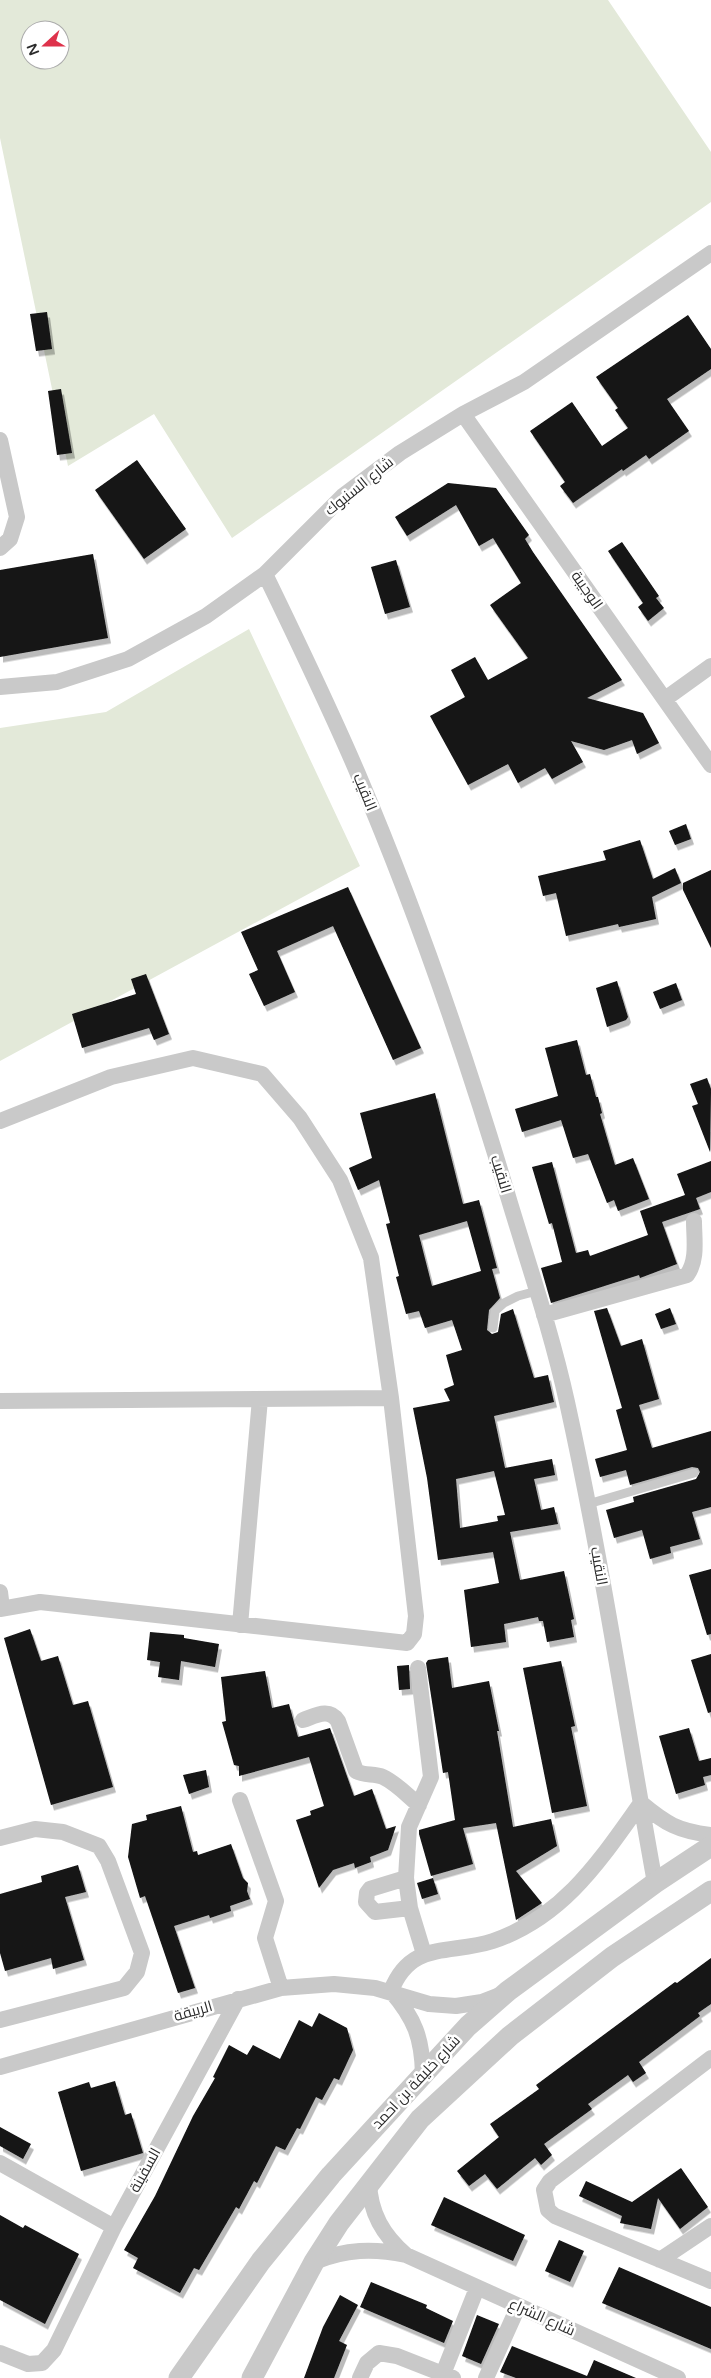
<svg xmlns="http://www.w3.org/2000/svg" width="711" height="2378" font-family="'Varela Round',Cairo,sans-serif">
<style>
.green{fill:#e3e9d9;fill-rule:evenodd}
.building{fill:#131313;fill-rule:evenodd;filter:url(#shadow)}
.lines{fill:none;stroke-linecap:round;stroke-linejoin:round}
.service{stroke:#c9c9c9;stroke-width:9}
.minor{stroke:#c9c9c9;stroke-width:16}
.tertiary{stroke:#c9c9c9;stroke-width:21}
.labels{text-anchor:middle;dominant-baseline:central;stroke-width:5;stroke-linejoin:round;paint-order:stroke}
.street-label{font-size:15px;fill:#2c2c2c;stroke:#fff}
</style>
<defs>
<filter id="shadow"><feDropShadow dx="3" dy="5.5" stdDeviation="0" flood-color="#0004"/></filter>
</defs>
<rect width="100%" height="100%" fill="#fff"/>
<path class="green" d="M 0,0 L 608,0 L 711,152 L 711,202 L 232,538 L 154,414 L 68,466 L 0,138 ZM 30,30 L 60,30 L 60,60 L 30,60 Z
M 249,629 L 360,866 L 0,1061 L 0,728 L 106,712 Z"/>
<path class="building" d="M 47,312 L 52,349 L 36,351 L 30,314 Z
M 688,315 L 711,349 L 711,369 L 667,399 L 689,431 L 649,459 L 646,455 L 623,471 L 622,469 L 573,503 L 560,486 L 565,482 L 530,431 L 572,402 L 602,446 L 628,428 L 615,410 L 618,408 L 596,377 Z
M 61,389 L 72,453 L 57,455 L 48,391 Z
M 137,460 L 186,529 L 144,559 L 95,490 Z
M 448,483 L 496,488 L 529,535 L 525,539 L 533,552 L 622,680 L 587,698 L 643,713 L 659,743 L 637,754 L 632,740 L 604,750 L 571,741 L 583,762 L 552,779 L 545,768 L 518,783 L 508,764 L 468,785 L 430,716 L 465,697 L 451,670 L 475,657 L 488,680 L 528,658 L 490,605 L 521,583 L 493,538 L 479,546 L 456,505 L 407,536 L 395,517 Z
M 622,542 L 659,596 L 656,598 L 664,608 L 648,621 L 638,607 L 643,603 L 608,551 Z
M 93,554 L 108,638 L 0,657 L 0,570 Z
M 396,560 L 410,607 L 385,614 L 371,567 Z
M 686,824 L 691,839 L 675,845 L 669,831 Z
M 640,840 L 653,879 L 675,868 L 681,883 L 652,897 L 656,919 L 619,927 L 618,924 L 566,936 L 556,893 L 543,896 L 538,876 L 606,860 L 603,851 Z
M 711,870 L 711,948 L 683,890 L 683,883 Z
M 348,887 L 421,1048 L 393,1060 L 333,926 L 277,951 L 295,992 L 264,1006 L 249,974 L 258,970 L 241,932 Z
M 146,974 L 169,1034 L 154,1040 L 149,1028 L 82,1048 L 72,1014 L 136,994 L 131,979 Z
M 617,981 L 628,1017 L 626,1020 L 607,1027 L 596,988 Z
M 676,983 L 682,1000 L 660,1009 L 653,992 Z
M 577,1040 L 586,1075 L 590,1074 L 596,1097 L 598,1097 L 602,1113 L 600,1114 L 615,1165 L 633,1158 L 649,1199 L 618,1211 L 614,1200 L 607,1203 L 588,1154 L 573,1158 L 561,1120 L 522,1132 L 515,1109 L 558,1096 L 545,1048 Z
M 707,1078 L 711,1089 L 710,1152 L 692,1106 L 698,1104 L 690,1084 Z
M 435,1093 L 463,1204 L 479,1200 L 497,1268 L 492,1269 L 500,1298 L 489,1310 L 487,1330 L 492,1334 L 498,1332 L 501,1314 L 513,1309 L 534,1378 L 548,1375 L 554,1402 L 494,1416 L 505,1468 L 552,1459 L 555,1475 L 534,1479 L 541,1510 L 554,1507 L 558,1524 L 510,1532 L 520,1580 L 564,1571 L 574,1619 L 571,1620 L 574,1637 L 547,1642 L 543,1621 L 539,1621 L 538,1617 L 504,1624 L 506,1642 L 471,1647 L 464,1590 L 499,1583 L 493,1552 L 438,1560 L 427,1478 L 413,1408 L 450,1401 L 444,1389 L 454,1385 L 446,1355 L 462,1350 L 452,1320 L 425,1328 L 419,1311 L 406,1314 L 396,1277 L 399,1276 L 386,1224 L 390,1223 L 379,1180 L 358,1190 L 349,1168 L 372,1158 L 360,1113 ZM 467,1221 L 481,1271 L 432,1286 L 419,1235 ZM 494,1471 L 505,1515 L 497,1516 L 498,1521 L 460,1528 L 456,1479 Z
M 711,1161 L 711,1192 L 696,1198 L 700,1209 L 662,1222 L 677,1264 L 640,1278 L 639,1275 L 551,1303 L 541,1268 L 562,1262 L 552,1223 L 549,1224 L 532,1167 L 552,1162 L 576,1253 L 588,1250 L 590,1256 L 648,1235 L 640,1211 L 685,1195 L 677,1174 Z
M 607,1308 L 621,1346 L 642,1339 L 659,1399 L 639,1405 L 652,1448 L 711,1431 L 711,1507 L 692,1512 L 700,1539 L 670,1547 L 671,1553 L 650,1559 L 642,1530 L 614,1538 L 606,1510 L 634,1502 L 633,1497 L 696,1479 L 700,1472 L 698,1468 L 692,1467 L 630,1485 L 626,1470 L 600,1477 L 595,1459 L 627,1450 L 616,1410 L 622,1408 L 594,1311 Z
M 670,1308 L 676,1324 L 661,1329 L 655,1314 Z
M 711,1569 L 711,1634 L 707,1635 L 689,1575 Z
M 30,1629 L 41,1661 L 58,1656 L 73,1705 L 88,1701 L 113,1787 L 51,1805 L 4,1638 Z
M 150,1632 L 184,1635 L 184,1638 L 219,1644 L 215,1667 L 181,1661 L 179,1680 L 158,1677 L 160,1662 L 147,1660 Z
M 711,1654 L 711,1712 L 708,1713 L 691,1660 Z
M 448,1657 L 452,1688 L 489,1681 L 499,1731 L 497,1731 L 513,1827 L 551,1819 L 557,1846 L 516,1871 L 542,1903 L 516,1920 L 496,1823 L 463,1828 L 473,1864 L 431,1876 L 419,1834 L 419,1830 L 455,1820 L 448,1772 L 443,1773 L 426,1663 L 428,1660 Z
M 561,1661 L 575,1726 L 571,1727 L 587,1806 L 552,1813 L 523,1668 Z
M 409,1665 L 410,1689 L 399,1690 L 397,1666 Z
M 265,1671 L 272,1708 L 289,1704 L 298,1737 L 330,1728 L 354,1796 L 372,1789 L 386,1829 L 396,1826 L 388,1850 L 370,1857 L 371,1862 L 355,1868 L 354,1863 L 333,1870 L 319,1888 L 296,1820 L 311,1815 L 310,1811 L 324,1806 L 309,1757 L 239,1776 L 239,1766 L 234,1765 L 222,1722 L 226,1721 L 221,1677 Z
M 689,1728 L 699,1761 L 711,1758 L 711,1775 L 703,1777 L 705,1785 L 676,1794 L 659,1736 Z
M 206,1770 L 209,1787 L 189,1794 L 183,1775 Z
M 181,1806 L 193,1852 L 197,1851 L 198,1855 L 231,1844 L 243,1878 L 248,1883 L 247,1891 L 250,1899 L 230,1906 L 231,1911 L 210,1918 L 209,1915 L 174,1926 L 195,1988 L 178,1993 L 145,1896 L 140,1898 L 128,1857 L 132,1824 L 147,1820 L 146,1815 Z
M 78,1865 L 86,1892 L 65,1897 L 84,1960 L 53,1969 L 51,1958 L 5,1971 L 0,1953 L 0,1894 L 42,1882 L 41,1876 Z
M 433,1878 L 438,1894 L 422,1899 L 417,1883 Z
M 711,1958 L 711,2004 L 698,2013 L 700,2016 L 639,2062 L 646,2073 L 633,2082 L 628,2075 L 588,2104 L 592,2109 L 544,2144 L 552,2155 L 541,2165 L 535,2158 L 497,2189 L 485,2174 L 469,2186 L 457,2171 L 499,2137 L 490,2124 L 539,2089 L 536,2085 L 675,1982 L 677,1983 Z
M 319,2013 L 347,2028 L 353,2050 L 339,2080 L 334,2078 L 322,2100 L 316,2097 L 300,2129 L 297,2128 L 285,2150 L 276,2146 L 257,2183 L 254,2181 L 239,2209 L 236,2207 L 199,2270 L 194,2268 L 180,2293 L 133,2268 L 138,2258 L 124,2250 L 155,2196 L 193,2116 L 215,2078 L 213,2077 L 229,2045 L 247,2055 L 253,2045 L 280,2059 L 299,2020 L 312,2027 Z
M 115,2081 L 125,2115 L 131,2113 L 143,2153 L 81,2171 L 58,2092 L 89,2082 L 91,2088 Z
M 0,2127 L 31,2144 L 23,2159 L 0,2146 Z
M 681,2168 L 708,2207 L 680,2229 L 658,2198 L 651,2229 L 620,2223 L 622,2216 L 579,2196 L 586,2181 L 632,2202 Z
M 444,2197 L 525,2235 L 513,2261 L 431,2225 Z
M 0,2215 L 23,2228 L 25,2225 L 79,2254 L 45,2324 L 0,2300 Z
M 559,2240 L 584,2251 L 570,2282 L 545,2271 Z
M 619,2267 L 711,2307 L 711,2349 L 602,2303 Z
M 371,2282 L 427,2305 L 426,2308 L 453,2321 L 444,2343 L 360,2307 Z
M 340,2295 L 358,2305 L 339,2341 L 347,2345 L 334,2378 L 304,2378 L 323,2327 Z
M 477,2315 L 499,2324 L 481,2364 L 462,2356 Z
M 512,2346 L 587,2376 L 594,2360 L 636,2378 L 516,2378 L 500,2372 Z"/>
<g class="lines">
<path class="service" d="M 493,1328 L 495,1311 L 504,1303 L 518,1296 L 537,1291
M 588,1504 L 694,1473"/>
<path class="minor" d="M 463,414 L 711,765
M 0,440 L 17,517 L 10,539 L 0,548
M 265,574 C 297,640 329,706 358,774 C 417,913 467,1058 510,1203 C 530,1269 552,1334 567,1402 C 602,1561 626,1723 655,1883
M 0,687 L 57,682 L 128,659 L 206,616 L 265,574 L 343,496 L 400,453 L 463,414 L 524,382 L 711,253
M 665,699 L 711,666
M 0,1121 L 111,1077 L 193,1058 L 262,1074 L 300,1118 L 340,1180 L 371,1258 L 391,1398 L 416,1616 L 414,1634 L 407,1643 L 40,1602 L 0,1609
M 544,1315 L 687,1275 C 698,1260 694,1239 694,1221
M 0,1401 L 391,1398
M 0,1592 L 2,1608
M 240,1625 L 260,1399
M 418,1668 L 431,1777 L 409,1827 L 406,1878 L 410,1908 L 424,1954
M 303,1720 C 315,1716 329,1707 338,1721 L 356,1771 C 364,1776 374,1773 383,1777 C 396,1783 408,1796 419,1805
M 240,1800 L 276,1901 L 265,1938 L 281,1988
M 641,1803 C 666,1824 678,1831 711,1835
M 0,1838 L 35,1829 L 63,1832 L 99,1846 L 108,1861 L 142,1953 L 137,1972 L 124,1988 L 0,2020
M 406,1878 L 370,1889 L 367,1893 L 366,1902 L 375,1912 L 410,1908
M 391,1991 C 411,1940 450,1955 493,1941 C 564,1917 601,1859 641,1803
M 391,1991 C 415,2019 422,2038 423,2074
M 711,2058 L 550,2181 L 544,2190 L 548,2210 L 555,2216 L 711,2281
M 0,2067 L 281,1988 L 334,1984 L 375,1988 L 429,2004 L 456,2006 L 482,2002 L 500,1995
M 0,2163 L 114,2227
M 369,2182 C 370,2213 383,2235 406,2255
M 660,2260 L 711,2226
M 314,2262 C 346,2249 373,2248 406,2255 L 678,2378
M 0,2353 L 28,2364 L 42,2363 L 54,2350 L 114,2227 L 238,1999
M 443,2374 L 477,2288
M 360,2378 L 367,2363 L 379,2353 L 397,2356 L 453,2378
M 486,2378 L 518,2307"/>
<path class="tertiary" d="M 179,2378 L 261,2261 L 331,2175 L 468,2026 L 508,1991 L 655,1883 L 711,1846
M 252,2378 L 314,2262 L 339,2223 L 420,2119 L 510,2036 L 612,1957 L 711,1891"/>
</g>
<g class="labels">
<g class="street-label">
<text transform="translate(359 486) rotate(-39)">شارع السنبوك</text>
<text transform="translate(587 590) rotate(55)">الوجيبة</text>
<text transform="translate(365 792) rotate(68)">النقيب</text>
<text transform="translate(501 1174) rotate(73)">النقيب</text>
<text transform="translate(599 1566) rotate(80)">النقيب</text>
<text transform="translate(193 2011) rotate(-16)">الربيقة</text>
<text transform="translate(416 2082) rotate(-47)">شارع خليفة بن احمد</text>
<text transform="translate(145 2170) rotate(-61)">السفينة</text>
<text transform="translate(542 2317) rotate(24)">شارع الشراع</text>
</g>
</g>
<g transform="translate(45 45) rotate(249)"><circle r="24" fill="#ffffff" stroke="#ababab"/>
<path d="M0-4L9 19L0 12L-9 19Z" fill="#de324b"/>
<text y="-8" font-size="14" font-weight="bold" text-anchor="middle" fill="#2c2c2c">N</text>
</g>
</svg>
